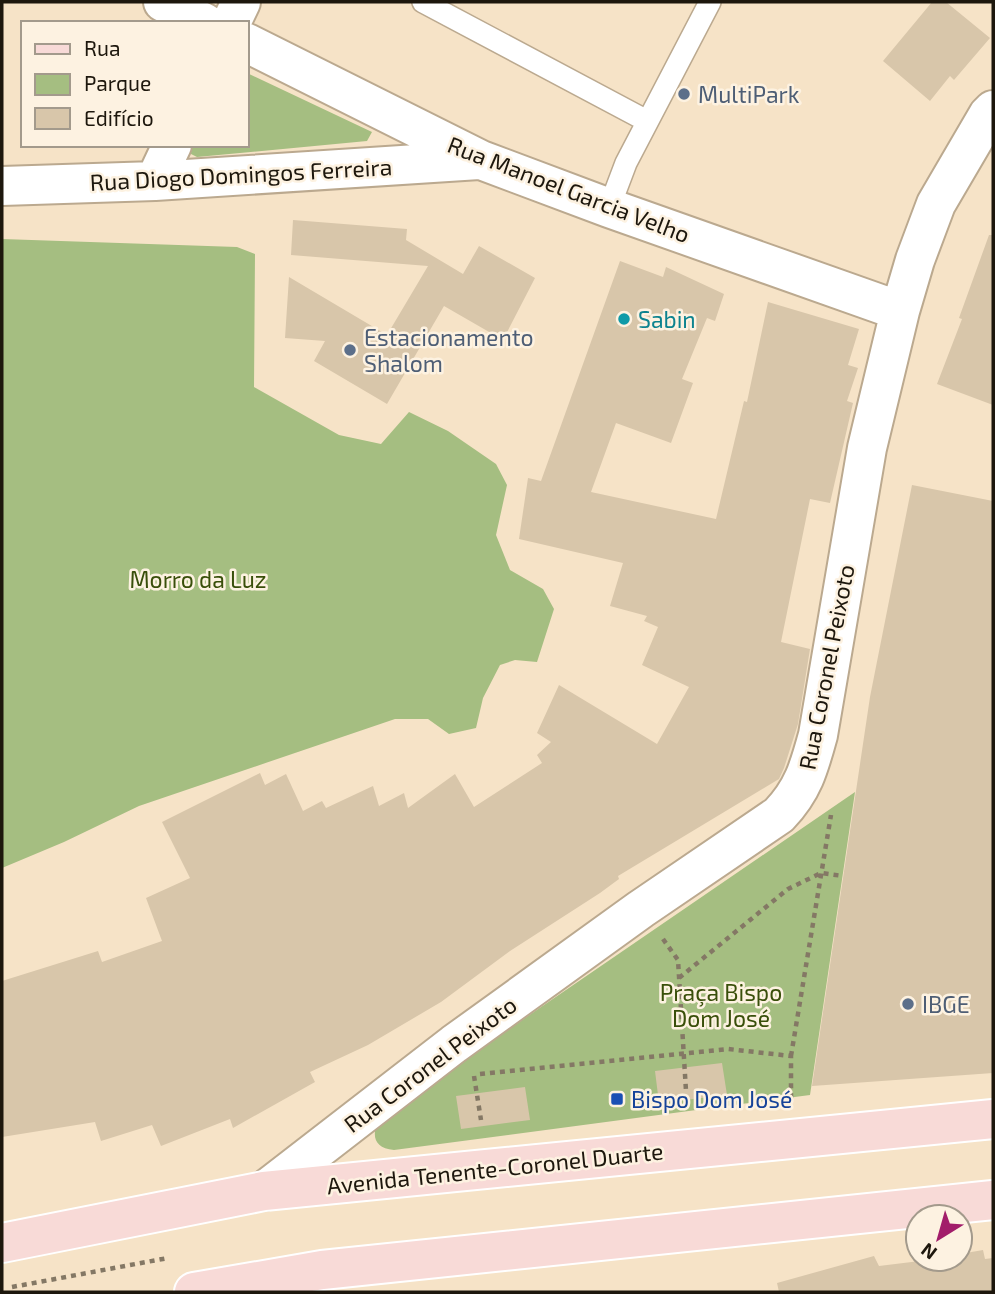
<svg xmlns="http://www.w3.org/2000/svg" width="995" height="1294" font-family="'Exo 2',sans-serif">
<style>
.green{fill:#a5be81}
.building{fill:#d8c6aa}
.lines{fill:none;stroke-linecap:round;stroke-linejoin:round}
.service-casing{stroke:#bba98f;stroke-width:24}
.minor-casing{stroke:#bba98f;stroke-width:42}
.primary-casing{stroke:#fff;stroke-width:42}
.path{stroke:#847865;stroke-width:4.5;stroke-dasharray:5 5;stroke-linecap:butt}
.service{stroke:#fff;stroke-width:21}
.minor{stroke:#fff;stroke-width:38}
.primary{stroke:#f8dad7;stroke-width:38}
.service-dot{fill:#5c6f8a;stroke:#fdf2e1;stroke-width:2.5}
.culture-dot{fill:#0f9aa8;stroke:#fdf2e1;stroke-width:2.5}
.transit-dot{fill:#1a4fb4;stroke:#fdf2e1;stroke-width:2.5}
.labels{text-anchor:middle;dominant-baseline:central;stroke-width:5;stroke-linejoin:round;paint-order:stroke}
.service-label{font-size:23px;fill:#4e5e75;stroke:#fdf2e1;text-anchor:start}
.street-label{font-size:23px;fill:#1d170d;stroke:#fdf2e1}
.culture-label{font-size:23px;fill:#0d838f;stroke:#fdf2e1;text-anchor:start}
.park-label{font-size:23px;fill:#394f0a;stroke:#fdf2e1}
.transit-label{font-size:23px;fill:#164399;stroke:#fdf2e1;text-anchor:start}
</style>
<rect width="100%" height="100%" fill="#f6e3c7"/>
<path class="green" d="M 247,73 L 372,132 L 367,141 L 197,157 L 185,151 L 188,145 L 247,145 Z
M 2,239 L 237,247 L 255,254 L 254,387 L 339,435 L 381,444 L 409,412 L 448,431 L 496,464 L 507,485 L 496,535 L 510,570 L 543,589 L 554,609 L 537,662 L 515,660 L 500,665 L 483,698 L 476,728 L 449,734 L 428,719 L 395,719 L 139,806 L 64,842 L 2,868 Z
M 855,792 L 810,1095 L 394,1150 C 371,1148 371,1131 382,1116 Z"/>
<path class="building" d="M 932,2 L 946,2 L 990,38 L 954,80 L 950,76 L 930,101 L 883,61 Z
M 293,220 L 407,229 L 406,240 L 463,274 L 479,246 L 535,278 L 503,340 L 444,306 L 387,404 L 314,361 L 325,341 L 285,338 L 289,277 L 387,335 L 428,266 L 291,255 Z
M 989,235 L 993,235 L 993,405 L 937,384 L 962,319 L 959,318 Z
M 620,261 L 663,277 L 666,267 L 724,294 L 715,321 L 707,318 L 682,379 L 693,383 L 671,443 L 616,423 L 591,492 L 716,519 L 744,401 L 747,402 L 768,302 L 859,329 L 848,365 L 858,368 L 847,401 L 853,403 L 830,503 L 810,499 L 781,642 L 810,649 L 798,724 L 784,768 L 779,779 L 618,876 L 619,879 L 600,893 L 510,951 L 441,1002 L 368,1045 L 310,1072 L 315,1082 L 233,1128 L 230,1119 L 161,1146 L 152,1125 L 101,1141 L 95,1122 L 2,1137 L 2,981 L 98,951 L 102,962 L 162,941 L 146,898 L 190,878 L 162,822 L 260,773 L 265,785 L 286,774 L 303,811 L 322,801 L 326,808 L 373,786 L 379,806 L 404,793 L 408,808 L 455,774 L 474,807 L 542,763 L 537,755 L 551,742 L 537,733 L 559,685 L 657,744 L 689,687 L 642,665 L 658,627 L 644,621 L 647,616 L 610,606 L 623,563 L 519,539 L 528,478 L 541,481 Z
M 912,485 L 993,501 L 993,1073 L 812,1086 L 870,697 Z
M 722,1063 L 727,1095 L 659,1103 L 655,1071 Z
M 525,1087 L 530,1120 L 461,1129 L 456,1096 Z
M 983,1250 L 985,1259 L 993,1258 L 993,1292 L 779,1292 L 777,1283 L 874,1256 L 879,1266 L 936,1259 L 960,1259 L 960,1254 Z"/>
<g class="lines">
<g class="service-casing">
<path id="service" d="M 423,2 L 647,121
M 609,208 L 626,163 L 710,2"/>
</g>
<g class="minor-casing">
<path id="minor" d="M 163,2 L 205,23
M 231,23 L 241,2
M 247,43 L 481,160 L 609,208 L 900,311
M 155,181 L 172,145
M 2,186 L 155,181 L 479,160
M 264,1191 L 454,1044 L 641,909 L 779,815 C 803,790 809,768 818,735 L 867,448 L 900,311 L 915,260 L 936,204 L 988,115 L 993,110"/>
</g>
<g class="primary-casing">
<path id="primary" d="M 2,1243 L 264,1191 L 993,1119
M 194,1292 L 322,1270 L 993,1200"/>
</g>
<path class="path" d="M 663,939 L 678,960 L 686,1091
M 679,978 L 788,889 L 821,873 L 843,876
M 791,1056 L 831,815
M 480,1074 L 728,1049 L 791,1056 L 791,1099
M 474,1076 L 481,1120
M 12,1287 L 168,1258"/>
<use href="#service" class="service"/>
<use href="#minor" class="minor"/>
<use href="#primary" class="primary"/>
</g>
<g class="service-dot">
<circle cx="684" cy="94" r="7"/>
<circle cx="350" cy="350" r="7"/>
<circle cx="908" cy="1004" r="7"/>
</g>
<circle class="culture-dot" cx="624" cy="319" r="7"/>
<rect class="transit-dot" x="610" y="1092" width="14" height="14" rx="3.5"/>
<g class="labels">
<g class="service-label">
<text x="698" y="94">MultiPark</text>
<text x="364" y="337">Estacionamento<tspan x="364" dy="26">Shalom</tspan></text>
<text x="922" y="1004">IBGE</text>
</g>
<g class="street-label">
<text transform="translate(241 174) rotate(-3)">Rua Diogo Domingos Ferreira</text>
<text transform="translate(569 189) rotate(21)">Rua Manoel Garcia Velho</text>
<text transform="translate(826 667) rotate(-79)">Rua Coronel Peixoto</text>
<text transform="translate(430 1064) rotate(-37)">Rua Coronel Peixoto</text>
<text transform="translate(495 1168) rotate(-6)">Avenida Tenente-Coronel Duarte</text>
</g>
<g class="culture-label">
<text x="638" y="319">Sabin</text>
</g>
<g class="park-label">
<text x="198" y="579">Morro da Luz</text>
<text x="721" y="992">Praça Bispo<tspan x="721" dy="26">Dom José</tspan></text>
</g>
<g class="transit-label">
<text x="631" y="1099">Bispo Dom José</text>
</g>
</g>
<rect width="995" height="1294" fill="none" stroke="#1d170d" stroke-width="7"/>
<rect x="21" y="21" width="228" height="126" fill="#fdf2e1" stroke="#a39a8c" stroke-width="2"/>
<rect x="35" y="44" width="35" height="10" fill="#f8dad7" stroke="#a39a8c" stroke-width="2"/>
<text x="84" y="56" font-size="21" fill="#1d170d">Rua</text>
<rect x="35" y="74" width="35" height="21" fill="#a5be81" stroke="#a39a8c" stroke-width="2"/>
<text x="84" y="91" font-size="21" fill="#1d170d">Parque</text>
<rect x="35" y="108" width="35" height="21" fill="#d8c6aa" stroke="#a39a8c" stroke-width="2"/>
<text x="84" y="126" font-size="21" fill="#1d170d">Edifício</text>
<g transform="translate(939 1238) rotate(217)"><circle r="33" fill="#fdf2e1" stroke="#a39a8c" stroke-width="2"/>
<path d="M0-5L12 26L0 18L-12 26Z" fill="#a21d6a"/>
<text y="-10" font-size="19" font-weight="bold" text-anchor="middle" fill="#1d170d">N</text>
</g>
</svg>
